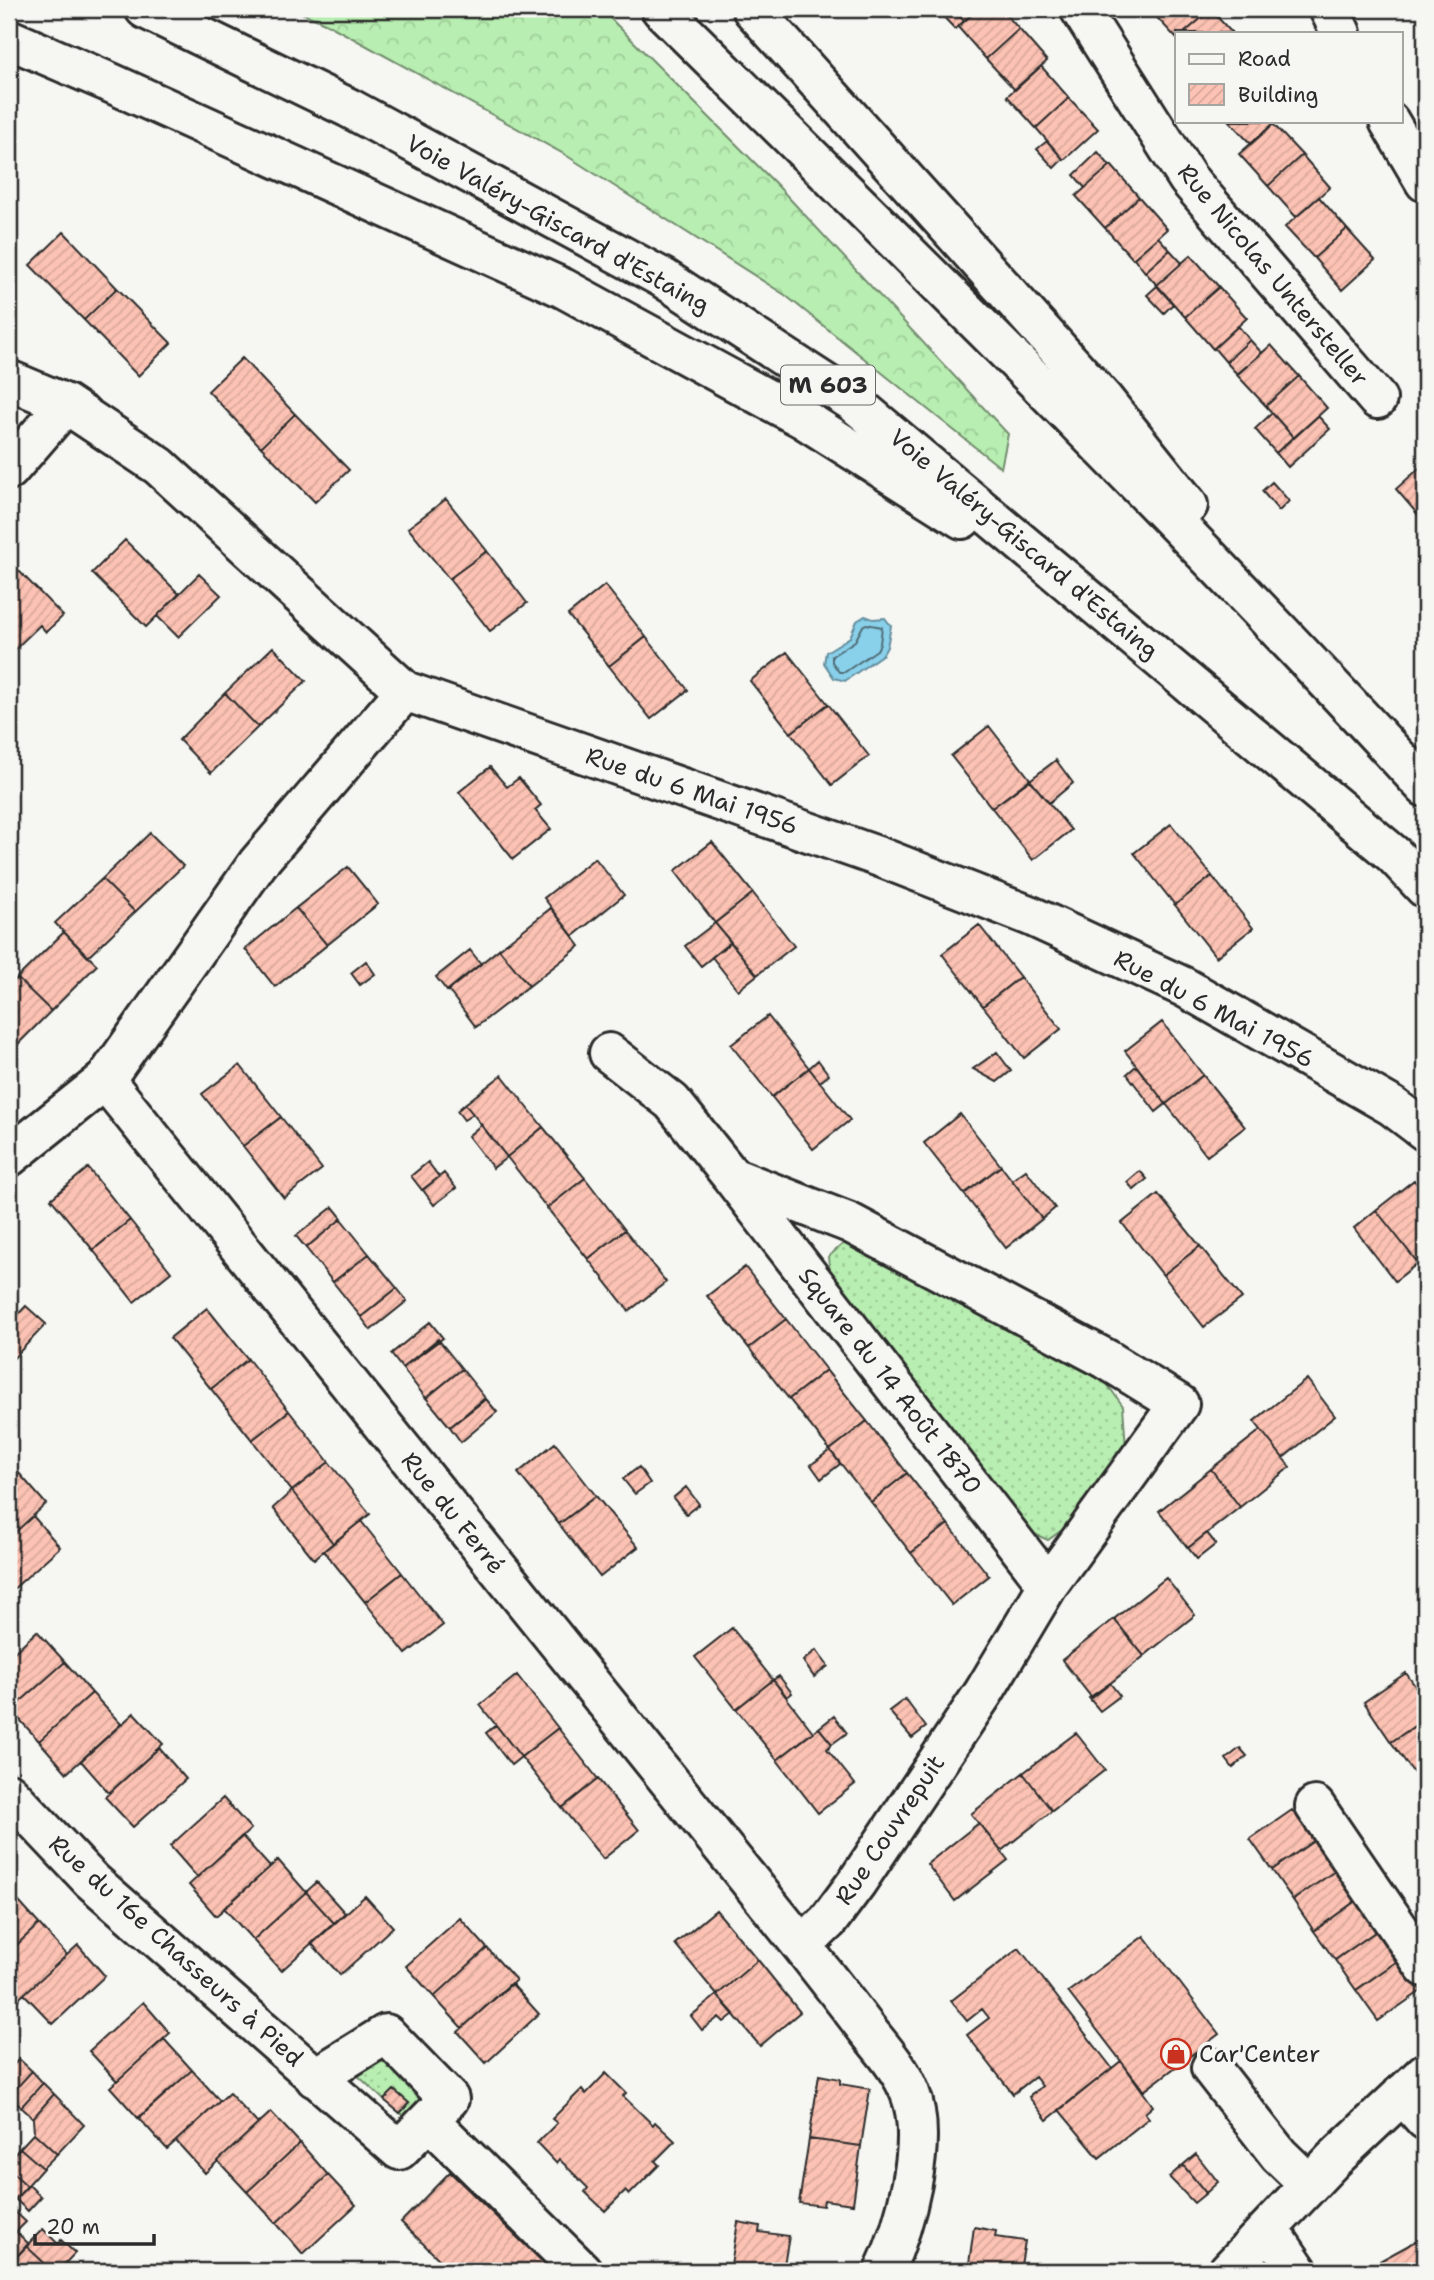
<svg xmlns="http://www.w3.org/2000/svg" width="1434" height="2280" font-family="'Shantell Sans',sans-serif">
<style>
.grass{fill:url(#grass-dots);stroke:#728c6e;stroke-width:2}
.forest{fill:url(#forest-crowns);stroke:#728c6e;stroke-width:2}
.water{fill:#89d0ea;stroke:#638e9e;stroke-width:2}
.lines{fill:none;stroke-linecap:round;stroke-linejoin:round}
.shore{stroke:#516d77;stroke-width:2}
.building{fill:url(#building-hatch);stroke:#2b2b2b;stroke-width:2}
.minor-casing{stroke:#2b2b2b;stroke-width:44}
.highway-casing{stroke:#2b2b2b;stroke-width:44}
.minor{stroke:#f6f6f2;stroke-width:38}
.highway{stroke:#f6f6f2;stroke-width:38}
.labels{text-anchor:middle;dominant-baseline:central;stroke-width:7;stroke-linejoin:round;paint-order:stroke}
.shield{fill:#f6f6f2;stroke:#686867;stroke-width:2}
.shield-label{font-size:23px;font-weight:bold;fill:#2b2b2b}
.street-label{font-size:24px;fill:#2b2b2b;stroke:#f6f6f2}
.poi-label{font-size:24px;fill:#2b2b2b;stroke:#f6f6f2;text-anchor:start}
</style>
<defs>
<pattern id="grass-dots" width="8" height="8" patternUnits="userSpaceOnUse" patternTransform="scale(1.75)"><rect width="8" height="8" fill="#b8eeb1"/><path d="M2 2h.1M6 6h.1" fill="none" stroke="#9ecc98" stroke-width="1.8" stroke-linecap="round"/></pattern>
<pattern id="forest-crowns" width="20" height="18" patternUnits="userSpaceOnUse" patternTransform="scale(1.75)"><rect width="20" height="18" fill="#b8eeb1"/><path d="M2 6a3 3 0 1 1 6 0M12 15a3 3 0 1 1 6 0" fill="none" stroke="#9ecc98"/></pattern>
<pattern id="building-hatch" width="6" height="6" patternUnits="userSpaceOnUse" patternTransform="scale(1.75)"><rect width="6" height="6" fill="#fcc2b3"/><path d="M-1 1l2-2M0 6l6-6M5 7l2-2" fill="none" stroke="#d8a79a"/></pattern>
</defs>
<rect width="100%" height="100%" fill="#f6f6f2"/>
<filter id="ink" filterUnits="userSpaceOnUse"><feTurbulence type="fractalNoise" baseFrequency=".0143" numOctaves="2"/><feDisplacementMap in="SourceGraphic" scale="14" xChannelSelector="R" yChannelSelector="G"/><feConvolveMatrix kernelMatrix="1 2 1 2 8 2 1 2 1" color-interpolation-filters="sRGB"/></filter>
<g filter="url(#ink)">
<path class="grass" d="M 861,1242 L 1096,1369 L 1123,1406 L 1126,1448 L 1065,1528 L 1048,1540 L 1032,1533 L 831,1279 L 828,1257 L 844,1243 Z
M 383,2055 L 425,2100 L 410,2121 L 400,2113 L 409,2103 L 394,2090 L 384,2100 L 354,2072 Z"/>
<path class="forest" d="M 293,9 L 601,9 L 776,184 L 1008,434 L 1001,468 L 785,295 L 564,154 L 327,24 Z"/>
<path class="water" d="M 865,616 L 873,619 L 885,618 L 891,626 L 887,647 L 883,654 L 845,681 L 834,678 L 824,663 L 826,652 L 850,637 L 857,621 Z"/>
<g class="lines">
<path class="shore" d="M 866,624 L 882,627 L 880,644 L 877,650 L 845,672 L 839,672 L 832,662 L 832,656 L 855,641 L 863,626 Z"/>
</g>
<path class="building" d="M 936,9 L 953,9 L 964,21 L 955,29 Z
M 953,9 L 978,9 L 964,21 Z
M 978,9 L 1001,9 L 1019,29 L 986,59 L 958,27 Z
M 1149,9 L 1210,9 L 1211,10 L 1184,33 L 1177,33 L 1177,39 Z
M 1211,10 L 1232,33 L 1184,33 Z
M 1019,29 L 1047,61 L 1015,90 L 986,59 Z
M 1041,66 L 1069,98 L 1036,128 L 1007,96 Z
M 1069,98 L 1098,129 L 1064,160 L 1036,128 Z
M 1229,121 L 1277,121 L 1251,144 Z
M 1273,124 L 1302,155 L 1268,186 L 1239,154 Z
M 1047,141 L 1063,159 L 1054,168 L 1037,149 Z
M 1098,152 L 1110,166 L 1085,188 L 1074,175 Z
M 1302,155 L 1330,187 L 1296,217 L 1268,186 Z
M 1111,165 L 1139,197 L 1105,228 L 1076,196 Z
M 1139,197 L 1167,229 L 1133,259 L 1105,228 Z
M 1319,197 L 1347,229 L 1314,258 L 1285,227 Z
M 1347,229 L 1375,260 L 1342,290 L 1314,258 Z
M 64,232 L 117,288 L 84,320 L 30,265 Z
M 1158,237 L 1170,250 L 1145,272 L 1134,258 Z
M 1170,250 L 1182,263 L 1157,285 L 1145,272 Z
M 1191,255 L 1219,287 L 1185,317 L 1157,285 Z
M 1157,286 L 1173,304 L 1164,313 L 1147,295 Z
M 1219,287 L 1247,318 L 1213,349 L 1185,317 Z
M 117,288 L 171,343 L 138,376 L 84,320 Z
M 1238,326 L 1250,340 L 1226,362 L 1214,348 Z
M 1250,340 L 1262,353 L 1237,374 L 1226,362 Z
M 1271,345 L 1299,376 L 1266,406 L 1237,375 Z
M 242,358 L 295,414 L 261,447 L 208,391 Z
M 1299,376 L 1327,408 L 1294,438 L 1266,406 Z
M 1272,413 L 1293,437 L 1276,453 L 1255,429 Z
M 295,414 L 349,470 L 315,502 L 261,447 Z
M 1318,416 L 1330,429 L 1288,467 L 1276,453 Z
M 1425,463 L 1425,523 L 1396,489 Z
M 1272,482 L 1289,501 L 1279,511 L 1262,491 Z
M 446,499 L 487,551 L 449,579 L 408,528 Z
M 125,540 L 179,594 L 146,627 L 92,573 Z
M 487,551 L 527,603 L 490,631 L 449,579 Z
M 18,570 L 63,616 L 46,632 L 40,625 L 9,655 L 9,579 Z
M 199,574 L 221,595 L 178,637 L 157,616 Z
M 605,585 L 646,637 L 609,666 L 568,615 Z
M 646,637 L 688,690 L 651,719 L 609,666 Z
M 273,647 L 306,681 L 258,727 L 225,693 Z
M 787,652 L 828,704 L 791,733 L 750,681 Z
M 225,693 L 258,727 L 211,773 L 179,740 Z
M 828,704 L 869,756 L 832,785 L 791,733 Z
M 989,726 L 1030,779 L 992,808 L 951,756 Z
M 1056,760 L 1073,783 L 1049,803 L 1030,780 Z
M 490,767 L 507,787 L 519,778 L 541,805 L 535,810 L 551,829 L 513,859 L 459,792 Z
M 1030,780 L 1071,830 L 1033,860 L 992,808 Z
M 1171,824 L 1212,876 L 1175,905 L 1134,853 Z
M 150,833 L 183,866 L 135,912 L 102,879 Z
M 712,842 L 753,893 L 715,923 L 675,871 Z
M 595,858 L 624,895 L 573,936 L 544,898 Z
M 348,867 L 378,904 L 327,945 L 296,908 Z
M 1212,876 L 1253,928 L 1216,957 L 1175,905 Z
M 102,879 L 135,912 L 88,957 L 55,923 Z
M 753,893 L 794,946 L 757,975 L 715,923 Z
M 296,908 L 327,945 L 275,987 L 245,949 Z
M 551,908 L 580,946 L 529,986 L 499,949 Z
M 715,923 L 731,942 L 701,966 L 685,946 Z
M 979,925 L 1020,977 L 983,1006 L 942,954 Z
M 64,932 L 97,965 L 51,1011 L 17,978 Z
M 731,942 L 757,975 L 738,990 L 712,957 Z
M 499,949 L 529,986 L 476,1027 L 448,990 Z
M 470,950 L 481,964 L 447,991 L 436,977 Z
M 366,961 L 375,974 L 360,985 L 351,973 Z
M 1020,977 L 1061,1029 L 1024,1058 L 983,1006 Z
M 17,978 L 51,1011 L 9,1053 L 9,986 Z
M 768,1016 L 809,1068 L 772,1097 L 731,1045 Z
M 1162,1022 L 1203,1075 L 1166,1104 L 1125,1051 Z
M 997,1052 L 1011,1071 L 997,1082 L 973,1069 Z
M 818,1060 L 829,1075 L 820,1082 L 809,1068 Z
M 240,1065 L 281,1117 L 243,1146 L 202,1094 Z
M 1136,1066 L 1166,1104 L 1156,1112 L 1127,1074 Z
M 809,1068 L 850,1120 L 813,1149 L 772,1097 Z
M 502,1075 L 543,1127 L 507,1157 L 465,1104 Z
M 1203,1075 L 1245,1127 L 1207,1156 L 1166,1104 Z
M 465,1104 L 473,1114 L 464,1120 L 457,1111 Z
M 960,1114 L 1001,1166 L 964,1194 L 924,1143 Z
M 281,1117 L 322,1169 L 284,1198 L 243,1146 Z
M 481,1125 L 507,1157 L 493,1168 L 468,1136 Z
M 543,1127 L 585,1178 L 547,1208 L 507,1157 Z
M 428,1162 L 439,1177 L 422,1190 L 411,1176 Z
M 1001,1166 L 1042,1219 L 1006,1248 L 964,1194 Z
M 88,1168 L 130,1220 L 93,1250 L 51,1199 Z
M 1026,1170 L 1055,1208 L 1042,1219 L 1012,1180 Z
M 1140,1171 L 1147,1179 L 1134,1190 L 1127,1182 Z
M 444,1173 L 456,1188 L 434,1205 L 423,1190 Z
M 585,1178 L 625,1230 L 588,1259 L 547,1208 Z
M 1414,1180 L 1425,1195 L 1425,1257 L 1418,1263 L 1376,1210 Z
M 1158,1194 L 1200,1246 L 1163,1275 L 1122,1223 Z
M 333,1207 L 342,1218 L 306,1248 L 296,1236 Z
M 1376,1210 L 1418,1263 L 1395,1281 L 1354,1228 Z
M 341,1219 L 369,1254 L 333,1282 L 306,1248 Z
M 130,1220 L 171,1272 L 134,1302 L 93,1250 Z
M 625,1230 L 666,1282 L 629,1311 L 588,1259 Z
M 1200,1246 L 1242,1298 L 1204,1327 L 1163,1275 Z
M 369,1254 L 397,1288 L 361,1317 L 333,1282 Z
M 745,1267 L 786,1319 L 749,1348 L 707,1296 Z
M 397,1288 L 407,1301 L 371,1330 L 361,1317 Z
M 26,1306 L 46,1324 L 9,1363 L 9,1324 Z
M 207,1308 L 248,1359 L 211,1389 L 170,1338 Z
M 786,1319 L 826,1370 L 789,1399 L 749,1348 Z
M 430,1322 L 443,1338 L 402,1368 L 391,1354 Z
M 438,1339 L 462,1369 L 426,1398 L 402,1368 Z
M 248,1359 L 289,1411 L 252,1440 L 211,1389 Z
M 462,1369 L 485,1398 L 450,1427 L 426,1398 Z
M 826,1370 L 867,1421 L 830,1450 L 789,1399 Z
M 1307,1379 L 1335,1416 L 1283,1458 L 1254,1421 Z
M 486,1399 L 497,1412 L 461,1442 L 450,1427 Z
M 289,1411 L 329,1462 L 292,1491 L 252,1440 Z
M 867,1421 L 907,1473 L 871,1502 L 830,1450 Z
M 1261,1430 L 1290,1467 L 1240,1507 L 1211,1469 Z
M 555,1443 L 596,1496 L 559,1524 L 518,1473 Z
M 830,1450 L 840,1464 L 821,1479 L 811,1465 Z
M 329,1462 L 370,1514 L 333,1543 L 292,1491 Z
M 639,1467 L 650,1483 L 635,1494 L 623,1479 Z
M 1211,1469 L 1240,1507 L 1188,1548 L 1159,1511 Z
M 18,1472 L 46,1504 L 9,1538 L 9,1481 Z
M 907,1473 L 948,1524 L 911,1553 L 871,1502 Z
M 686,1487 L 699,1504 L 686,1514 L 673,1498 Z
M 292,1491 L 333,1543 L 314,1559 L 273,1508 Z
M 596,1496 L 638,1547 L 600,1577 L 559,1524 Z
M 33,1516 L 60,1547 L 9,1593 L 9,1538 Z
M 361,1521 L 402,1573 L 365,1602 L 324,1551 Z
M 948,1524 L 989,1576 L 952,1605 L 911,1553 Z
M 1207,1533 L 1216,1544 L 1197,1559 L 1188,1548 Z
M 402,1573 L 443,1625 L 406,1654 L 365,1602 Z
M 1166,1578 L 1195,1615 L 1144,1656 L 1114,1619 Z
M 1114,1619 L 1144,1656 L 1092,1698 L 1062,1660 Z
M 732,1628 L 773,1680 L 736,1709 L 695,1657 Z
M 37,1631 L 65,1662 L 11,1710 L 9,1708 L 9,1657 Z
M 816,1650 L 828,1666 L 814,1677 L 803,1661 Z
M 65,1662 L 92,1693 L 39,1741 L 11,1710 Z
M 1406,1673 L 1425,1700 L 1425,1719 L 1391,1742 L 1364,1702 Z
M 517,1675 L 558,1728 L 521,1757 L 480,1705 Z
M 779,1676 L 792,1693 L 787,1697 L 773,1680 Z
M 773,1680 L 813,1732 L 777,1760 L 736,1709 Z
M 1110,1683 L 1120,1696 L 1100,1711 L 1089,1698 Z
M 92,1693 L 121,1724 L 67,1773 L 39,1741 Z
M 905,1699 L 926,1727 L 912,1738 L 889,1711 Z
M 134,1713 L 163,1744 L 109,1793 L 81,1761 Z
M 834,1716 L 847,1733 L 832,1744 L 819,1728 Z
M 1425,1719 L 1425,1776 L 1419,1780 L 1391,1742 Z
M 496,1725 L 521,1757 L 511,1765 L 486,1733 Z
M 558,1728 L 598,1779 L 562,1808 L 521,1757 Z
M 819,1728 L 832,1744 L 827,1749 L 855,1784 L 818,1813 L 777,1760 Z
M 1076,1733 L 1105,1770 L 1052,1811 L 1023,1773 Z
M 159,1748 L 186,1779 L 133,1827 L 105,1797 Z
M 1240,1748 L 1247,1756 L 1233,1768 L 1226,1759 Z
M 1023,1773 L 1052,1811 L 1001,1851 L 971,1814 Z
M 598,1779 L 639,1830 L 603,1859 L 562,1808 Z
M 223,1798 L 251,1829 L 197,1877 L 170,1846 Z
M 1292,1810 L 1315,1840 L 1272,1870 L 1250,1839 Z
M 979,1823 L 1008,1860 L 955,1901 L 927,1864 Z
M 242,1836 L 270,1867 L 216,1916 L 189,1885 Z
M 1315,1840 L 1335,1871 L 1293,1900 L 1272,1870 Z
M 278,1860 L 306,1892 L 253,1940 L 224,1908 Z
M 1335,1871 L 1357,1900 L 1314,1931 L 1293,1900 Z
M 317,1882 L 345,1913 L 334,1923 L 306,1892 Z
M 10,1892 L 39,1924 L 9,1952 L 9,1894 Z
M 306,1892 L 334,1923 L 281,1971 L 253,1940 Z
M 365,1896 L 393,1927 L 340,1975 L 312,1944 Z
M 1357,1900 L 1378,1930 L 1335,1960 L 1314,1931 Z
M 716,1910 L 758,1960 L 717,1995 L 675,1944 Z
M 460,1918 L 487,1948 L 434,1997 L 406,1966 Z
M 39,1924 L 67,1955 L 14,2003 L 9,1998 L 9,1952 Z
M 1378,1930 L 1399,1960 L 1356,1990 L 1335,1960 Z
M 1144,1936 L 1219,2034 L 1144,2091 L 1068,1992 Z
M 78,1945 L 105,1976 L 53,2024 L 24,1994 Z
M 487,1948 L 516,1980 L 462,2028 L 434,1997 Z
M 1019,1948 L 1112,2068 L 1047,2120 L 1029,2097 L 1042,2086 L 1035,2077 L 1013,2094 L 967,2035 L 989,2018 L 982,2009 L 967,2021 L 951,2001 Z
M 758,1960 L 800,2012 L 760,2046 L 717,1995 Z
M 1399,1960 L 1421,1991 L 1378,2021 L 1356,1990 Z
M 511,1983 L 539,2014 L 486,2063 L 458,2032 Z
M 717,1995 L 734,2014 L 724,2022 L 719,2017 L 702,2030 L 691,2016 Z
M 143,2002 L 170,2033 L 117,2081 L 89,2051 Z
M 164,2039 L 192,2070 L 138,2118 L 110,2087 Z
M 19,2059 L 32,2071 L 10,2095 L 9,2070 Z
M 1121,2061 L 1153,2106 L 1145,2113 L 1149,2118 L 1099,2158 L 1059,2110 Z
M 192,2070 L 220,2101 L 167,2149 L 139,2118 Z
M 32,2071 L 43,2083 L 21,2107 L 10,2095 Z
M 606,2073 L 626,2093 L 623,2096 L 653,2125 L 655,2122 L 675,2141 L 655,2161 L 659,2165 L 629,2195 L 625,2191 L 605,2211 L 585,2192 L 588,2188 L 559,2159 L 556,2163 L 537,2143 L 557,2123 L 552,2119 L 582,2089 L 586,2094 Z
M 819,2075 L 840,2079 L 840,2084 L 870,2089 L 861,2146 L 809,2139 Z
M 43,2083 L 54,2094 L 33,2118 L 21,2107 Z
M 394,2090 L 409,2103 L 400,2113 L 384,2100 Z
M 229,2093 L 258,2124 L 205,2173 L 176,2141 Z
M 54,2094 L 84,2125 L 57,2154 L 34,2133 L 33,2118 Z
M 271,2112 L 300,2143 L 247,2192 L 218,2161 Z
M 34,2133 L 57,2154 L 43,2168 L 20,2148 Z
M 809,2139 L 861,2146 L 853,2204 L 824,2200 L 823,2206 L 799,2203 Z
M 300,2143 L 328,2175 L 276,2223 L 247,2192 Z
M 20,2148 L 43,2168 L 27,2186 L 9,2169 L 9,2160 Z
M 1196,2154 L 1218,2182 L 1206,2193 L 1183,2165 Z
M 1183,2165 L 1206,2193 L 1194,2203 L 1169,2177 Z
M 9,2169 L 27,2186 L 11,2204 L 9,2202 Z
M 450,2172 L 552,2271 L 451,2271 L 401,2222 Z
M 328,2175 L 356,2205 L 303,2254 L 276,2223 Z
M 29,2185 L 41,2197 L 28,2211 L 15,2199 Z
M 9,2206 L 26,2222 L 16,2232 L 9,2225 Z
M 738,2222 L 760,2226 L 759,2232 L 789,2236 L 783,2271 L 730,2271 Z
M 9,2225 L 29,2244 L 9,2265 Z
M 974,2227 L 996,2231 L 995,2237 L 1025,2241 L 1020,2271 L 968,2271 Z
M 43,2229 L 58,2244 L 61,2240 L 75,2253 L 58,2271 L 53,2271 L 26,2246 Z
M 1420,2239 L 1425,2251 L 1425,2271 L 1383,2271 L 1378,2262 Z
M 26,2246 L 53,2271 L 9,2271 L 9,2265 Z"/>
<g class="lines">
<g class="minor-casing">
<path id="minor" d="M 1080,9 L 1188,179 L 1377,399
M 1329,9 L 1341,33
M 1389,121 L 1425,182
M 9,380 L 66,404 L 159,466 L 405,691 L 880,857 L 1031,916 L 1184,987 L 1392,1106 L 1425,1131
M 9,470 L 66,404
M 609,1053 L 672,1102 L 732,1177 L 850,1223 L 1106,1359 L 1179,1404 L 1048,1585 L 984,1692 L 857,1882 L 828,1921 L 802,1946
M 105,1080 L 802,1946 C 824,1974 846,2002 868,2031 C 884,2051 901,2070 910,2093 C 929,2141 905,2227 884,2271
M 9,1157 L 105,1080 L 258,863 L 405,691
M 732,1177 L 1048,1585
M 9,1793 L 91,1880 L 399,2150 L 449,2099 L 386,2034 L 315,2078
M 1315,1806 L 1425,1967
M 1211,2068 L 1279,2155 L 1309,2184
M 1402,2094 L 1425,2120
M 429,2120 L 582,2271
M 1266,2231 L 1279,2243 L 1298,2271
M 1228,2271 L 1333,2160 L 1425,2073"/>
</g>
<g class="highway-casing">
<path id="highway" d="M 145,9 L 349,108 L 663,278 L 852,401 L 1394,855 L 1425,888
M 661,9 C 919,264 1180,519 1425,787
M 752,9 L 1104,400 L 1188,505
M 9,39 L 111,83 L 563,288 L 802,418 L 962,519"/>
</g>
<use href="#minor" class="minor"/>
<use href="#highway" class="highway"/>
</g>
</g>
<defs>
<g id="shop-ring" transform="scale(1.575)"><circle r="9.5" fill="#f6f6f2" stroke="#c8321e" stroke-width="1.5"/><path d="M-5-2.5h2.3a2.7 3.5 0 0 1 5.4 0H5L5.5 6h-11ZM-1.5-2.5h3a1.5 2.3 0 0 0-3 0Z" fill="#c8321e"/></g>
</defs>
<g fill-rule="evenodd">
<use href="#shop-ring" x="1176" y="2054"/>
</g>
<g class="labels">
<rect class="shield" x="781" y="365.5" width="94" height="39" rx="5"/>
<g class="shield-label">
<text x="828" y="385">M 603</text>
</g>
<g class="street-label">
<text transform="translate(558 224) rotate(29)">Voie Valéry-Giscard d'Estaing</text>
<text transform="translate(1273 275) rotate(50)">Rue Nicolas Untersteller</text>
<text transform="translate(1024 544) rotate(40)">Voie Valéry-Giscard d'Estaing</text>
<text transform="translate(692 791) rotate(19)">Rue du 6 Mai 1956</text>
<text transform="translate(1214 1009) rotate(28)">Rue du 6 Mai 1956</text>
<text transform="translate(890 1381) rotate(52)">Square du 14 Août 1870</text>
<text transform="translate(453 1513) rotate(51)">Rue du Ferré</text>
<text transform="translate(890 1830) rotate(-56)">Rue Couvrepuit</text>
<text transform="translate(176 1951) rotate(42)">Rue du 16e Chasseurs à Pied</text>
</g>
<g class="poi-label">
<text x="1199" y="2054">Car'Center</text>
</g>
</g>
<rect width="1434" height="2280" fill="none" stroke="#f6f6f2" stroke-width="35"/>
<rect x="18" y="18" width="1399" height="2245" fill="none" stroke="#2b2b2b" stroke-width="2.5" filter="url(#ink)"/>
<rect x="1175" y="32" width="228" height="91" fill="#f6f6f2" stroke="#a5a5a2" stroke-width="2"/>
<rect x="1189" y="54" width="35" height="10" fill="#f6f6f2" stroke="#a5a5a2" stroke-width="2"/>
<text x="1238" y="66" font-size="21" fill="#2b2b2b">Road</text>
<rect x="1189" y="84" width="35" height="21" fill="url(#building-hatch)" stroke="#a5a5a2" stroke-width="2"/>
<text x="1238" y="102" font-size="21" fill="#2b2b2b">Building</text>
<path d="M35 2234v10h119v-10" fill="none" stroke="#2b2b2b" stroke-width="3.5"/>
<text x="46" y="2234" font-size="21" fill="#2b2b2b" stroke="#f6f6f2" stroke-width="5" paint-order="stroke">20 m</text>
</svg>
